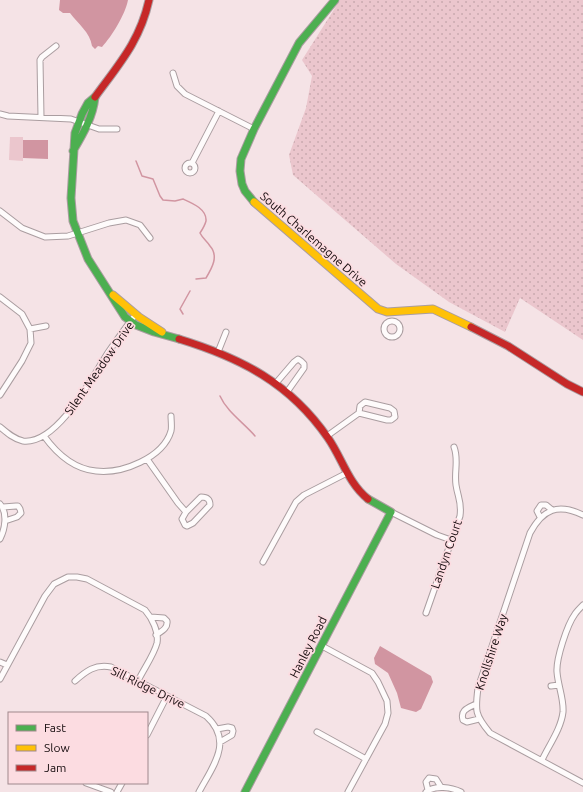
<svg xmlns="http://www.w3.org/2000/svg" width="583" height="792" font-family="Ubuntu,sans-serif">
<style>
.grass{fill:url(#grass-dots)}
.pitch{fill:#ebc6cd}
.water{fill:#d195a1}
.lines{fill:none;stroke-linecap:round;stroke-linejoin:round}
.stream{stroke:#d195a1;stroke-width:1.5}
.street-casing{stroke:#aa9da0;stroke-width:7}
.fast-casing{stroke:#aa9da0;stroke-width:9}
.slow-casing{stroke:#aa9da0;stroke-width:9}
.jam-casing{stroke:#aa9da0;stroke-width:9}
.street{stroke:#fefbfb;stroke-width:5}
.fast{stroke:#4caf50;stroke-width:7}
.slow{stroke:#ffc107;stroke-width:7}
.jam{stroke:#c62828;stroke-width:7}
.labels{text-anchor:middle;dominant-baseline:central;stroke-width:3.5;stroke-linejoin:round;paint-order:stroke}
.street-label{font-size:12px;fill:#140a0c;stroke:#fcdce1}
</style>
<defs>
<pattern id="grass-dots" width="8" height="8" patternUnits="userSpaceOnUse"><rect width="8" height="8" fill="#ebc6cd"/><path d="M2 2h.1M6 6h.1" fill="none" stroke="#c9a9af" stroke-width="1.8" stroke-linecap="round"/></pattern>
</defs>
<rect width="100%" height="100%" fill="#f5e3e6"/>
<path class="grass" d="M 340,0 L 583,0 L 583,340 L 520,298 L 505,332 L 449,302 L 396,264 L 293,175 L 289,155 L 306,108 L 312,76 L 302,60 Z"/>
<path class="pitch" d="M 10,137 L 23,137 L 23,161 L 9,160 Z"/>
<path class="water" d="M 60,0 L 128,0 C 125,15 112,36 102,47 L 98,46 L 95,49 L 92,46 C 90,32 78,24 70,13 L 63,13 L 59,10 Z
M 23,140 L 48,140 L 48,159 L 23,158 Z
M 380,646 L 431,676 L 433,682 L 421,709 L 416,712 L 401,708 L 397,693 L 388,673 L 375,664 L 374,658 Z"/>
<g class="lines">
<path class="stream" d="M 136,161 L 142,176 L 153,179 L 160,196 L 163,200 L 175,201 L 183,199 C 192,203 207,209 206,221 C 205,225 202,230 200,233 C 203,239 207,241 210,246 C 219,256 212,268 206,278 L 196,279
M 183,314 L 180,309 L 190,291
M 220,396 C 227,412 244,423 255,436"/>
<g class="street-casing">
<path id="street" d="M 173,73 L 177,86 L 185,94 L 254,129
M 0,114 L 8,116 L 71,119 L 99,129 L 117,129
M 41,117 L 40,60 L 42,57 L 56,46
M185 168a5 5 0 1 1 10 0a5 5 0 1 1-10 0Z
M 192,163 L 219,111
M 0,211 L 22,228 L 45,237 L 68,236 L 109,223 L 126,220 L 140,225 L 150,238
M 0,297 L 22,314 L 30,329 L 31,343 L 22,361 L 0,395
M384 329a8 8 0 1 1 16 0a8 8 0 1 1-16 0Z
M 30,329 L 46,326
M 218,352 L 226,332
M 276,383 L 294,362 L 298,359 L 301,361 L 304,364 L 304,368 L 287,392
M 0,427 C 7,433 14,439 23,441 C 57,445 92,378 107,354 C 116,341 126,327 136,314
M 44,436 C 57,454 74,469 96,471 C 122,474 163,458 171,431 C 172,427 171,420 171,416
M 327,436 L 359,413 L 387,420 L 391,420 L 395,417 L 394,411 L 390,408 L 365,402 L 360,406 L 359,413
M 147,459 L 178,503 L 186,512 L 182,519 L 185,525 L 187,526 L 193,523 L 210,505 C 210,499 207,497 201,497 L 186,512
M 0,504 C 8,513 5,529 0,539
M 3,507 L 16,506 L 18,506 L 20,509 L 21,513 L 17,517 L 5,521
M 391,512 L 437,535 L 451,540
M 583,515 C 558,503 543,509 530,533 L 478,688 C 475,711 475,715 490,733 L 583,783
M 540,517 L 537,511 L 541,505 L 546,505 L 552,510
M 263,562 L 296,502 L 304,495 L 347,473
M 426,613 L 460,516 C 462,502 458,498 456,485 C 454,471 459,460 454,447
M 151,617 L 164,618 L 167,621 C 168,628 162,631 156,635
M 322,646 L 372,673 L 378,682 L 387,701 L 388,713 L 385,724 L 348,792
M 0,662 L 7,665
M 0,679 L 45,596 L 54,584 L 68,577 L 77,577 L 87,579 L 145,610 C 152,618 159,632 157,643 C 154,655 143,670 138,681
M 75,681 C 86,671 95,664 111,667 L 206,716 C 234,741 213,766 199,792
M 551,686 L 559,685
M 476,704 C 468,708 460,710 463,720 L 467,722 L 479,719
M 217,729 L 228,727 L 232,728 L 233,731 L 232,735 L 220,742
M 317,732 L 366,759
M 147,735 L 167,696
M 542,760 C 549,745 561,729 563,712 C 564,699 558,686 557,672 C 556,659 567,625 575,614 C 577,611 580,608 583,605
M 86,783 L 111,792
M 428,790 L 426,782 L 429,778 L 436,779 L 441,787
M 117,792 L 122,783
M 426,792 C 435,785 451,787 461,792"/>
</g>
<g class="fast-casing">
<path id="fast" d="M 73,151 C 83,134 93,117 95,97 L 88,103 L 82,114 L 75,133 L 71,198 L 73,221 L 88,259 L 125,317 L 136,325 L 154,332 L 179,339
M 254,202 L 245,191 L 242,184 L 240,171 L 241,159 L 254,129 L 299,43 L 335,0
M 245,792 L 391,512 L 368,499"/>
</g>
<g class="slow-casing">
<path id="slow" d="M 254,202 L 378,309 L 387,312 L 433,309 L 471,327
M 113,295 L 139,317 L 162,332"/>
</g>
<g class="jam-casing">
<path id="jam" d="M 95,97 C 119,64 140,41 149,0
M 471,327 L 508,346 L 567,384 L 583,392
M 179,339 C 241,358 290,383 328,438 C 342,458 348,483 368,499"/>
</g>
<use href="#street" class="street"/>
<use href="#fast" class="fast"/>
<use href="#slow" class="slow"/>
<use href="#jam" class="jam"/>
</g>
<g class="labels">
<g class="street-label">
<text transform="translate(314 239) rotate(41)">South Charlemagne Drive</text>
<text transform="translate(99 368) rotate(-55)">Silent Meadow Drive</text>
<text transform="translate(446 554) rotate(-71)">Landyn Court</text>
<text transform="translate(308 647) rotate(-63)">Hanley Road</text>
<text transform="translate(491 652) rotate(-72)">Knollshire Way</text>
<text transform="translate(148 687) rotate(26)">Sill Ridge Drive</text>
</g>
</g>
<rect x="8" y="712" width="140" height="72" fill="#fcdce1" stroke="#9f888c"/>
<rect x="16" y="725" width="20" height="6" fill="#4caf50" stroke="#9f888c"/>
<text x="44" y="732" font-size="12" fill="#140a0c">Fast</text>
<rect x="16" y="745" width="20" height="6" fill="#ffc107" stroke="#9f888c"/>
<text x="44" y="752" font-size="12" fill="#140a0c">Slow</text>
<rect x="16" y="765" width="20" height="6" fill="#c62828" stroke="#9f888c"/>
<text x="44" y="772" font-size="12" fill="#140a0c">Jam</text>
</svg>
